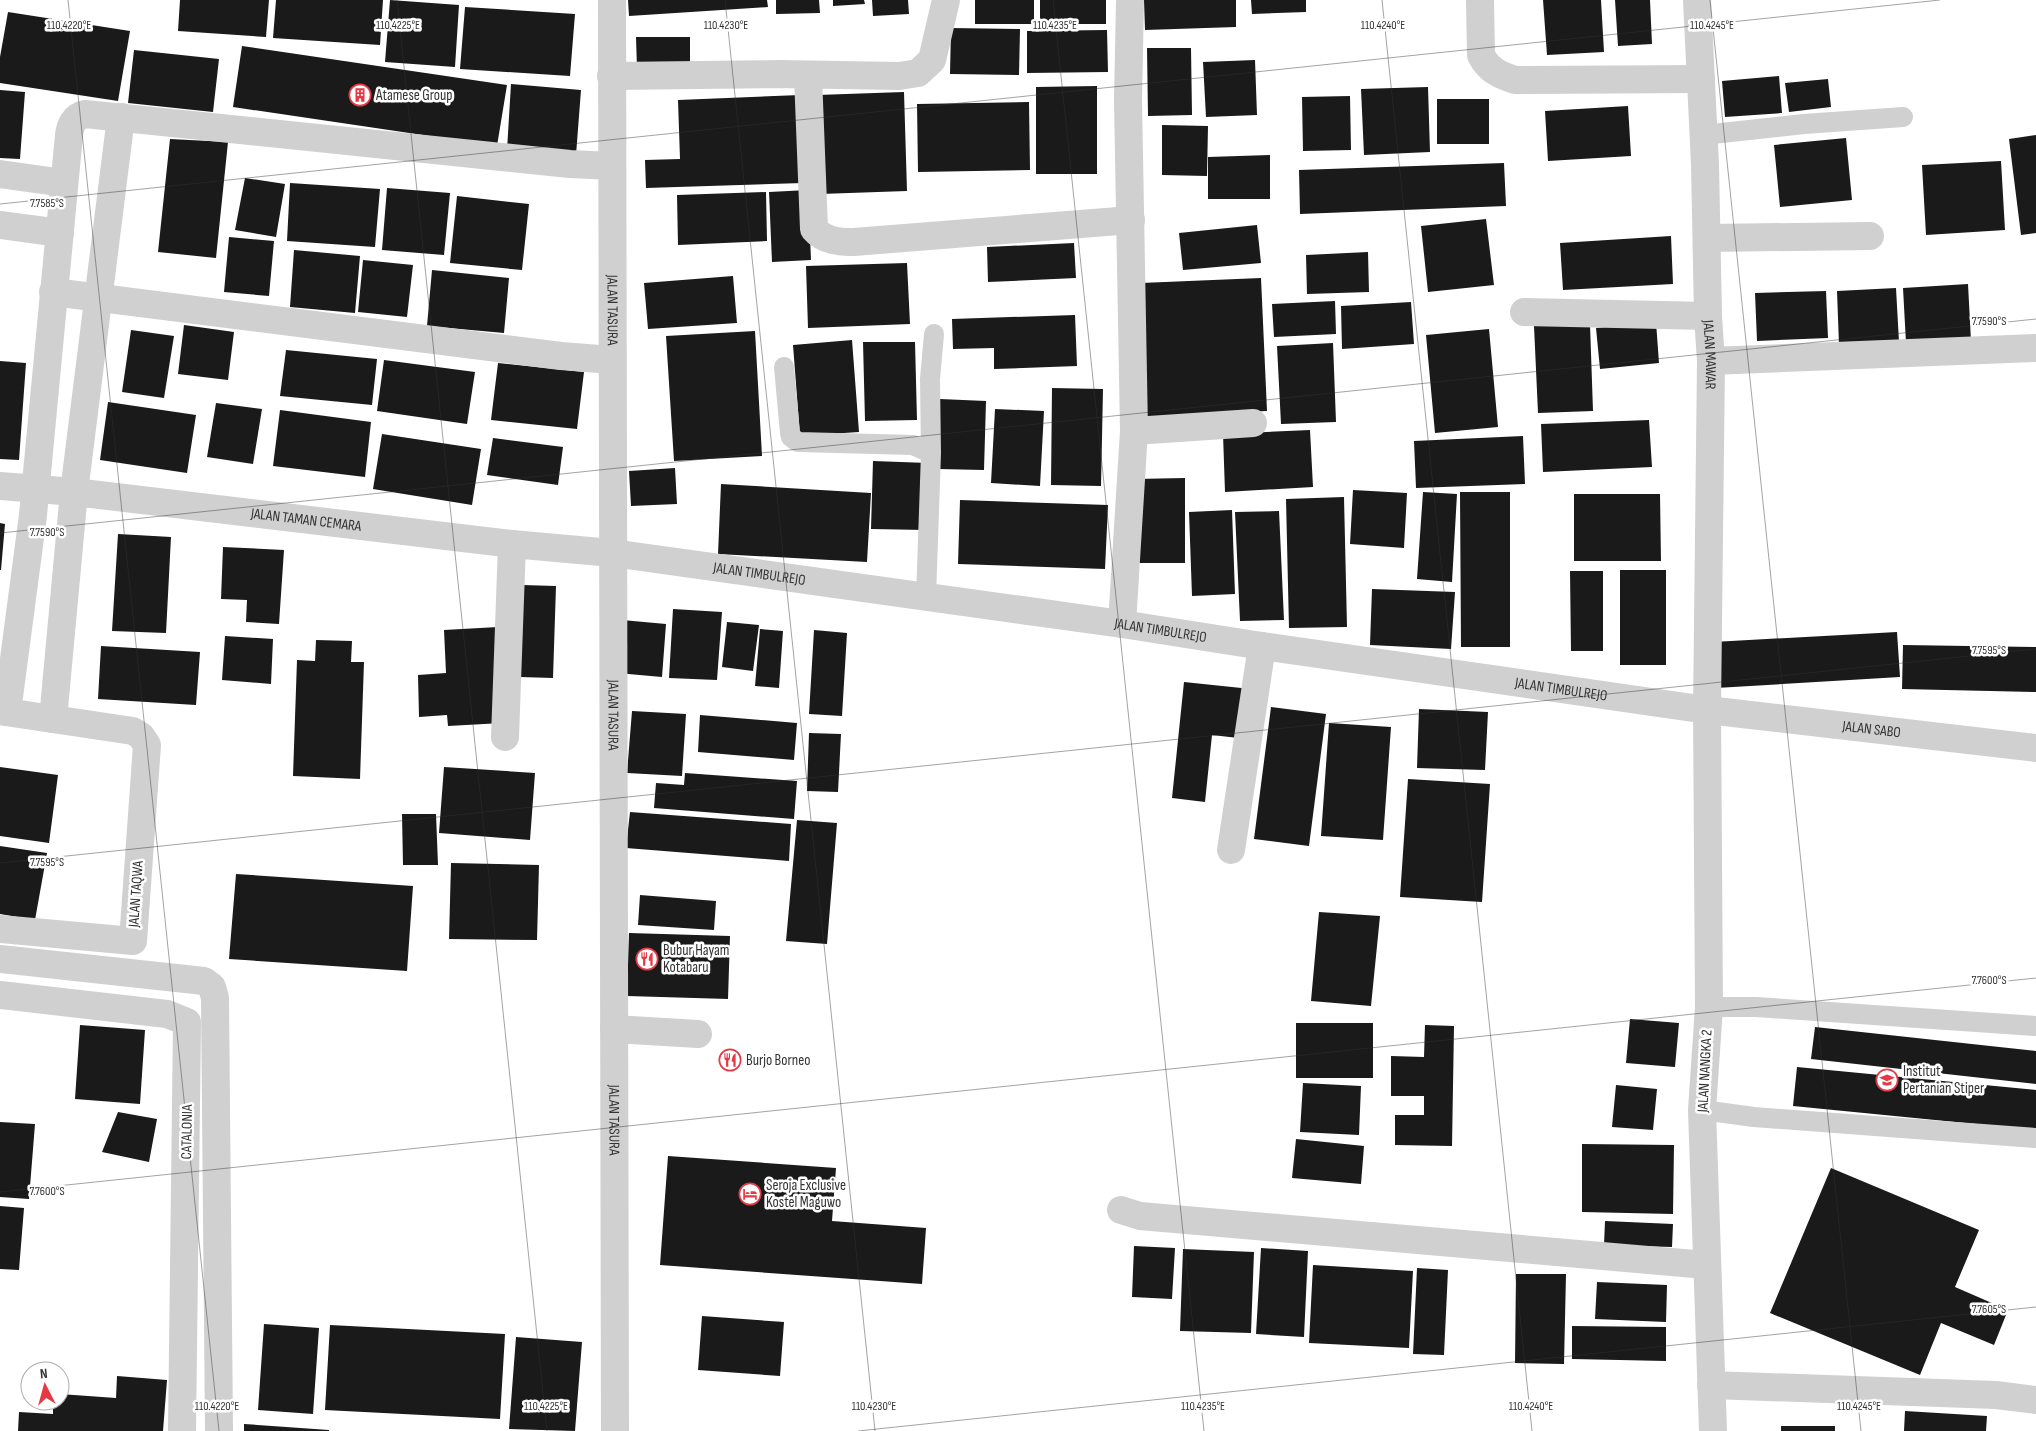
<svg xmlns="http://www.w3.org/2000/svg" width="2036" height="1431" font-family="'Sofia Sans Condensed',sans-serif">
<style>
.building{fill:#1a1a1a}
.lines{fill:none;stroke-linecap:round;stroke-linejoin:round}
.service{stroke:#d0d0d0;stroke-width:20}
.minor{stroke:#d0d0d0;stroke-width:28}
.tertiary{stroke:#d0d0d0;stroke-width:28}
.ticks{fill:none;stroke:#333;stroke-width:1;stroke-opacity:0.45}
.labels{text-anchor:middle;dominant-baseline:central;stroke-width:5;stroke-linejoin:round;paint-order:stroke}
.poi-label{font-size:15px;fill:#333;stroke:#fff;text-anchor:start}
.street-label{font-size:15px;fill:#333;stroke:#fff}
.ticks-label{font-size:12px;text-anchor:middle;fill:#333;stroke:#fff;stroke-width:5;stroke-linejoin:round;paint-order:stroke}
</style>
<rect width="100%" height="100%" fill="#fff"/>
<path class="building" d="M 180,0 L 269,0 L 266,37 L 178,31 Z
M 276,0 L 383,0 L 380,45 L 273,38 Z
M 390,0 L 459,5 L 455,67 L 385,62 Z
M 628,0 L 767,0 L 768,7 L 629,16 Z
M 776,0 L 819,0 L 820,13 L 776,14 Z
M 833,0 L 864,0 L 865,4 L 833,6 Z
M 872,0 L 908,0 L 909,14 L 873,16 Z
M 975,0 L 1034,0 L 1034,24 L 975,24 Z
M 1040,0 L 1106,0 L 1106,24 L 1040,24 Z
M 1144,0 L 1236,0 L 1236,27 L 1145,30 Z
M 1251,0 L 1306,0 L 1306,12 L 1252,14 Z
M 1543,0 L 1601,0 L 1604,52 L 1547,55 Z
M 1615,0 L 1650,0 L 1652,44 L 1618,46 Z
M 465,7 L 575,14 L 570,76 L 460,69 Z
M 8,12 L 130,31 L 118,101 L 0,83 L 0,57 Z
M 951,28 L 1020,29 L 1019,75 L 950,74 Z
M 1107,30 L 1108,72 L 1027,73 L 1027,31 Z
M 636,37 L 690,37 L 690,68 L 637,69 Z
M 242,46 L 507,85 L 497,146 L 233,107 Z
M 1147,48 L 1191,48 L 1192,115 L 1148,116 Z
M 134,50 L 219,59 L 213,112 L 128,103 Z
M 1255,60 L 1257,115 L 1206,117 L 1203,62 Z
M 1779,76 L 1782,113 L 1725,117 L 1722,81 Z
M 1828,79 L 1831,107 L 1789,112 L 1785,83 Z
M 511,84 L 581,90 L 576,155 L 507,150 Z
M 1097,86 L 1097,174 L 1036,174 L 1036,87 Z
M 1428,87 L 1430,152 L 1364,155 L 1361,89 Z
M 0,90 L 25,92 L 20,159 L 0,158 Z
M 904,92 L 907,191 L 820,194 L 817,95 Z
M 800,95 L 803,183 L 646,188 L 645,160 L 680,159 L 678,100 Z
M 1350,96 L 1351,150 L 1303,151 L 1302,97 Z
M 1437,99 L 1489,99 L 1489,144 L 1437,144 Z
M 1029,102 L 1030,170 L 918,172 L 917,104 Z
M 1628,106 L 1631,156 L 1548,161 L 1545,111 Z
M 1162,125 L 1208,126 L 1207,176 L 1162,175 Z
M 2036,135 L 2036,233 L 2021,235 L 2009,139 Z
M 1846,138 L 1852,200 L 1780,207 L 1774,145 Z
M 170,139 L 228,142 L 216,258 L 158,252 Z
M 1270,155 L 1270,199 L 1208,199 L 1208,157 Z
M 2001,161 L 2005,230 L 1926,235 L 1922,165 Z
M 1504,163 L 1506,206 L 1300,214 L 1299,170 Z
M 245,178 L 285,184 L 276,237 L 235,230 Z
M 290,183 L 380,189 L 375,247 L 287,241 Z
M 387,188 L 450,193 L 444,255 L 382,250 Z
M 808,190 L 811,260 L 772,262 L 769,192 Z
M 766,192 L 767,241 L 678,245 L 677,195 Z
M 457,196 L 529,204 L 522,270 L 450,263 Z
M 1486,219 L 1494,285 L 1428,292 L 1421,226 Z
M 1257,225 L 1261,263 L 1183,270 L 1179,233 Z
M 1671,236 L 1673,284 L 1563,290 L 1560,243 Z
M 229,237 L 274,241 L 269,296 L 224,292 Z
M 1074,243 L 1076,278 L 988,282 L 987,247 Z
M 294,250 L 360,256 L 355,313 L 290,307 Z
M 1368,252 L 1369,292 L 1307,294 L 1306,255 Z
M 363,260 L 413,265 L 407,317 L 358,312 Z
M 907,263 L 910,324 L 808,328 L 806,266 Z
M 432,270 L 509,278 L 504,333 L 427,326 Z
M 733,276 L 737,323 L 648,329 L 644,283 Z
M 1261,278 L 1267,411 L 1147,417 L 1141,283 Z
M 1968,284 L 1971,341 L 1906,343 L 1903,288 Z
M 1896,288 L 1899,342 L 1839,345 L 1837,291 Z
M 1826,291 L 1828,338 L 1757,341 L 1755,293 Z
M 1335,301 L 1336,334 L 1274,337 L 1272,304 Z
M 1411,302 L 1414,344 L 1342,349 L 1341,306 Z
M 1075,315 L 1077,366 L 994,369 L 994,348 L 953,349 L 952,319 Z
M 1656,322 L 1659,363 L 1600,369 L 1596,328 Z
M 1590,324 L 1593,411 L 1538,413 L 1534,326 Z
M 184,325 L 234,332 L 228,380 L 178,374 Z
M 1489,329 L 1498,427 L 1435,433 L 1426,335 Z
M 131,330 L 174,336 L 164,398 L 122,392 Z
M 755,331 L 762,456 L 674,461 L 666,336 Z
M 852,340 L 859,432 L 800,436 L 793,345 Z
M 863,342 L 915,342 L 917,420 L 865,421 Z
M 1333,343 L 1336,422 L 1281,424 L 1277,346 Z
M 286,350 L 377,359 L 372,405 L 280,396 Z
M 384,360 L 475,372 L 467,424 L 377,411 Z
M 0,361 L 26,363 L 19,460 L 0,459 Z
M 498,363 L 584,372 L 577,429 L 491,420 Z
M 1052,388 L 1103,389 L 1101,486 L 1051,485 Z
M 940,399 L 986,401 L 984,470 L 938,469 Z
M 108,402 L 196,415 L 187,473 L 100,460 Z
M 216,403 L 262,409 L 253,464 L 207,457 Z
M 995,409 L 1044,411 L 1040,486 L 991,483 Z
M 280,410 L 371,422 L 365,477 L 273,466 Z
M 1649,420 L 1652,467 L 1543,472 L 1541,424 Z
M 1310,430 L 1313,487 L 1225,492 L 1223,434 Z
M 382,434 L 481,449 L 472,505 L 373,489 Z
M 1523,436 L 1525,484 L 1416,488 L 1414,441 Z
M 493,438 L 563,447 L 558,485 L 487,475 Z
M 873,461 L 928,463 L 925,530 L 871,529 Z
M 675,468 L 677,504 L 631,506 L 629,471 Z
M 1185,478 L 1185,563 L 1135,563 L 1135,479 Z
M 721,484 L 871,493 L 867,562 L 718,554 Z
M 1353,490 L 1407,493 L 1404,548 L 1350,544 Z
M 1423,492 L 1457,494 L 1452,582 L 1417,579 Z
M 1460,492 L 1510,492 L 1510,647 L 1461,647 Z
M 1574,494 L 1660,494 L 1661,561 L 1574,561 Z
M 1344,497 L 1347,627 L 1289,628 L 1286,499 Z
M 960,500 L 1108,505 L 1105,569 L 958,564 Z
M 1232,510 L 1235,594 L 1192,596 L 1189,512 Z
M 1279,511 L 1284,620 L 1240,621 L 1235,512 Z
M 0,523 L 5,524 L 1,570 L 0,570 Z
M 118,534 L 171,537 L 166,633 L 112,631 Z
M 223,547 L 284,550 L 279,624 L 246,622 L 247,600 L 221,599 Z
M 1620,570 L 1666,570 L 1666,665 L 1620,665 Z
M 1570,571 L 1603,571 L 1603,651 L 1571,651 Z
M 522,585 L 556,586 L 553,678 L 520,677 Z
M 1372,589 L 1455,592 L 1451,649 L 1370,645 Z
M 673,609 L 722,612 L 717,680 L 669,678 Z
M 622,620 L 666,624 L 662,677 L 617,673 Z
M 727,622 L 759,625 L 753,671 L 722,667 Z
M 498,627 L 502,723 L 448,726 L 447,715 L 419,717 L 418,675 L 446,673 L 444,630 Z
M 760,629 L 783,631 L 779,688 L 755,686 Z
M 814,630 L 847,633 L 842,716 L 809,714 Z
M 1897,632 L 1900,677 L 1716,688 L 1713,642 Z
M 225,636 L 273,639 L 271,684 L 222,680 Z
M 316,640 L 352,641 L 351,662 L 364,662 L 360,779 L 293,776 L 297,660 L 315,661 Z
M 1903,645 L 2036,647 L 2036,692 L 1902,689 Z
M 101,646 L 200,652 L 196,705 L 98,699 Z
M 1184,682 L 1251,689 L 1247,739 L 1212,735 L 1205,802 L 1172,798 Z
M 1271,707 L 1326,714 L 1309,846 L 1254,839 Z
M 1419,709 L 1488,712 L 1485,770 L 1417,768 Z
M 632,711 L 686,714 L 682,776 L 627,773 Z
M 700,715 L 797,723 L 794,760 L 698,752 Z
M 1329,723 L 1391,727 L 1383,840 L 1321,836 Z
M 809,733 L 841,734 L 838,792 L 807,791 Z
M 0,767 L 58,775 L 49,843 L 0,836 Z
M 444,767 L 535,773 L 530,840 L 439,833 Z
M 685,773 L 797,781 L 794,819 L 654,808 L 656,783 L 684,785 Z
M 1408,779 L 1490,784 L 1482,902 L 1400,897 Z
M 630,812 L 791,824 L 789,861 L 626,848 Z
M 402,814 L 436,814 L 438,865 L 403,865 Z
M 797,820 L 837,823 L 827,944 L 786,941 Z
M 0,846 L 47,853 L 35,920 L 0,914 Z
M 451,863 L 539,865 L 537,940 L 449,939 Z
M 236,874 L 413,886 L 407,971 L 229,959 Z
M 640,895 L 716,901 L 714,930 L 638,925 Z
M 1319,912 L 1380,916 L 1371,1006 L 1311,1001 Z
M 629,933 L 730,936 L 728,999 L 627,996 Z
M 1630,1019 L 1679,1023 L 1675,1067 L 1626,1063 Z
M 1296,1023 L 1373,1023 L 1373,1078 L 1296,1078 Z
M 80,1025 L 145,1030 L 140,1104 L 75,1099 Z
M 1425,1025 L 1454,1026 L 1452,1146 L 1395,1145 L 1395,1115 L 1424,1115 L 1424,1096 L 1391,1096 L 1391,1056 L 1424,1057 Z
M 1815,1027 L 2036,1051 L 2036,1084 L 1811,1059 Z
M 1797,1067 L 2036,1090 L 2036,1130 L 1793,1106 Z
M 1303,1083 L 1361,1086 L 1359,1135 L 1300,1132 Z
M 1616,1085 L 1657,1089 L 1653,1130 L 1612,1127 Z
M 118,1112 L 157,1119 L 149,1162 L 102,1152 Z
M 0,1122 L 35,1124 L 29,1199 L 0,1197 Z
M 1296,1139 L 1364,1146 L 1361,1184 L 1292,1178 Z
M 1582,1144 L 1674,1145 L 1673,1214 L 1582,1212 Z
M 668,1156 L 836,1168 L 832,1221 L 926,1228 L 922,1284 L 660,1265 Z
M 1831,1168 L 1979,1230 L 1955,1287 L 2008,1310 L 1994,1345 L 1941,1323 L 1920,1375 L 1770,1313 Z
M 0,1206 L 24,1208 L 19,1270 L 0,1269 Z
M 1605,1221 L 1673,1224 L 1672,1247 L 1604,1245 Z
M 1134,1246 L 1175,1248 L 1172,1299 L 1132,1297 Z
M 1261,1248 L 1308,1251 L 1304,1337 L 1256,1334 Z
M 1183,1249 L 1254,1252 L 1251,1333 L 1180,1331 Z
M 1313,1265 L 1413,1271 L 1409,1348 L 1309,1343 Z
M 1417,1268 L 1448,1270 L 1444,1355 L 1413,1354 Z
M 1516,1274 L 1566,1274 L 1564,1364 L 1515,1363 Z
M 1597,1282 L 1667,1285 L 1666,1322 L 1595,1319 Z
M 702,1316 L 784,1322 L 780,1376 L 698,1370 Z
M 264,1324 L 319,1328 L 313,1414 L 258,1410 Z
M 330,1325 L 505,1334 L 500,1419 L 325,1410 Z
M 1572,1326 L 1666,1327 L 1666,1361 L 1572,1359 Z
M 516,1337 L 582,1342 L 575,1431 L 509,1429 Z
M 117,1376 L 167,1380 L 163,1431 L 18,1431 L 19,1412 L 53,1414 L 53,1401 L 60,1401 L 60,1394 L 116,1398 Z
M 1905,1411 L 1987,1416 L 1986,1431 L 1904,1431 Z
M 244,1424 L 329,1430 L 329,1431 L 244,1431 Z
M 1781,1426 L 1835,1426 L 1835,1431 L 1781,1431 Z"/>
<g class="lines">
<path class="service" d="M 1703,135 L 1804,124 L 1903,117
M 784,367 L 790,433 L 791,437 L 798,442 L 913,445 L 931,453 L 930,379 L 934,334
M 926,598 L 931,453
M 1709,1007 L 1756,1007 L 2036,1026
M 1702,1110 L 1754,1117 L 2036,1138"/>
<g class="minor">
<path d="M 1480,0 L 1481,55 C 1488,70 1500,75 1515,80 L 1701,79"/>
<path id="s1" d="M 1697,0 L 1705,164 L 1708,316 L 1711,361 L 1707,710 L 1709,1007 L 1702,1110 L 1713,1431"/>
<path d="M 611,76 L 781,74 L 899,76 L 918,73 L 932,60 L 946,0"/>
<path d="M 808,76 L 814,229 C 824,241 840,242 854,242 L 1131,220"/>
<path d="M 0,174 L 64,183"/>
<path d="M 0,225 L 60,233"/>
<path d="M 1707,238 L 1870,236"/>
<path d="M 53,292 L 561,356 L 612,360"/>
<path d="M 1524,312 L 1708,316"/>
<path d="M 1711,361 L 2036,348"/>
<path d="M 1134,431 L 1253,423"/>
<path id="s2" d="M 0,486 L 74,492 L 512,544 L 612,553"/>
<path d="M 1122,624 L 1134,431 L 1128,100 L 1130,0"/>
<path d="M 0,711 L 133,731 L 141,736 L 147,745 L 133,941 L 0,929"/>
<path d="M 7,712 L 33,515 L 69,135 C 70,126 74,116 85,114 L 570,164 L 612,166"/>
<path d="M 53,719 L 74,492 L 121,117"/>
<path d="M 505,737 L 512,544"/>
<path d="M 1231,850 L 1262,646"/>
<path d="M 0,959 L 204,981 L 212,987 L 215,998 L 219,1431"/>
<path d="M 0,995 L 167,1014 L 187,1022 L 182,1431"/>
<path d="M 614,1029 L 698,1034"/>
<path d="M 1121,1210 L 1140,1216 L 1706,1265"/>
<path d="M 1711,1385 L 1996,1395 L 2036,1400"/>
</g>
<g class="tertiary">
<path id="s3" d="M 612,0 L 615,1431"/>
<path id="s4" d="M 612,553 L 1122,624 L 1262,646 L 1707,710 L 2036,748"/>
</g>
</g>
<path class="ticks" d="M 68,0 L 219,1431M 397,0 L 547,1431M 725,0 L 875,1431M 1053,0 L 1204,1431M 1382,0 L 1532,1431M 1710,0 L 1861,1431M 0,204 L 1940,0M 0,533 L 2036,319M 0,863 L 2036,649M 0,1192 L 2036,978M 858,1431 L 2036,1307"/>
<defs>
<g id="building-ring" transform="scale(1.125)"><circle r="9.5" fill="#fff" stroke="#e63946" stroke-width="1.5"/><path d="M-4-6H4V6H1V3H-1V6H-4ZM-2.5-4.3h1.7v1.8h-1.7ZM.8-4.3h1.7v1.8H.8ZM-2.5-1h1.7V.8h-1.7ZM.8-1h1.7V.8H.8Z" fill="#e63946"/></g>
<g id="restaurant-ring" transform="scale(1.125)"><circle r="9.5" fill="#fff" stroke="#e63946" stroke-width="1.5"/><path d="M-5-6h1v4h1v-4h1v4h1v-4h1v5L-1.5 .5V6h-2V.5L-5-1ZM5-6V6H3V1.5H1.5Q1.5-4 5-6Z" fill="#e63946"/></g>
<g id="university-ring" transform="scale(1.125)"><circle r="9.5" fill="#fff" stroke="#e63946" stroke-width="1.5"/><path d="M0-5L7-2L0 1L-7-2ZM-4 1L0 2.5L4 1V4Q0 6-4 4Z" fill="#e63946"/></g>
<g id="hotel-ring" transform="scale(1.125)"><circle r="9.5" fill="#fff" stroke="#e63946" stroke-width="1.5"/><path d="M-6-4.5h1.5V1H6V5H4.5V3h-9V5H-6ZM-4 0a1.8 1.8 0 1 1 3.6 0ZM.5 0V-2.5h3Q6-2.5 6 0Z" fill="#e63946"/></g>
</defs>
<g fill-rule="evenodd">
<use href="#building-ring" x="360" y="95"/>
<use href="#restaurant-ring" x="647" y="959"/>
<use href="#restaurant-ring" x="730" y="1060"/>
<use href="#university-ring" x="1887" y="1080"/>
<use href="#hotel-ring" x="750" y="1194"/>
</g>
<g class="labels">
<g class="poi-label">
<text x="376" y="95">Atamese Group</text>
<text x="663" y="950">Bubur Hayam<tspan x="663" dy="17">Kotabaru</tspan></text>
<text x="746" y="1060">Burjo Borneo</text>
<text x="1903" y="1071">Institut<tspan x="1903" dy="17">Pertanian Stiper</tspan></text>
<text x="766" y="1185">Seroja Exclusive<tspan x="766" dy="17">Kostel Maguwo</tspan></text>
</g>
<g class="street-label">
<text stroke="none"><textPath href="#s3" startOffset="310">JALAN TASURA</textPath></text>
<text stroke="none"><textPath href="#s1" startOffset="355">JALAN MAWAR</textPath></text>
<text stroke="none"><textPath href="#s2" startOffset="308">JALAN TAMAN CEMARA</textPath></text>
<text stroke="none"><textPath href="#s4" startOffset="149">JALAN TIMBULREJO</textPath></text>
<text stroke="none"><textPath href="#s4" startOffset="554">JALAN TIMBULREJO</textPath></text>
<text stroke="none"><textPath href="#s4" startOffset="959">JALAN TIMBULREJO</textPath></text>
<text stroke="none"><textPath href="#s3" startOffset="715">JALAN TASURA</textPath></text>
<text stroke="none"><textPath href="#s4" startOffset="1272">JALAN SABO</textPath></text>
<text transform="translate(136 894) rotate(-86)">JALAN TAQWA</text>
<text transform="translate(1705 1071) rotate(-87)">JALAN NANGKA 2</text>
<text stroke="none"><textPath href="#s3" startOffset="1120">JALAN TASURA</textPath></text>
<text transform="translate(187 1132) rotate(-89)">CATALONIA</text>
</g>
</g>
<g class="ticks-label">
<text x="69" y="29">110.4220°E</text>
<text x="398" y="29">110.4225°E</text>
<text x="726" y="29">110.4230°E</text>
<text x="1055" y="29">110.4235°E</text>
<text x="1383" y="29">110.4240°E</text>
<text x="1712" y="29">110.4245°E</text>
<text x="47" y="207">7.7585°S</text>
<text x="1989" y="325">7.7590°S</text>
<text x="47" y="536">7.7590°S</text>
<text x="1989" y="654">7.7595°S</text>
<text x="47" y="866">7.7595°S</text>
<text x="1989" y="984">7.7600°S</text>
<text x="47" y="1195">7.7600°S</text>
<text x="1989" y="1313">7.7605°S</text>
<text x="217" y="1410">110.4220°E</text>
<text x="546" y="1410">110.4225°E</text>
<text x="874" y="1410">110.4230°E</text>
<text x="1203" y="1410">110.4235°E</text>
<text x="1531" y="1410">110.4240°E</text>
<text x="1859" y="1410">110.4245°E</text>
</g>
<g transform="translate(45 1386) rotate(354)"><circle r="24" fill="#ffffff" stroke="#adadad"/>
<path d="M0-4L9 19L0 12L-9 19Z" fill="#e63946"/>
<text y="-8" font-size="14" font-weight="bold" text-anchor="middle" fill="#333333">N</text>
</g>
</svg>
